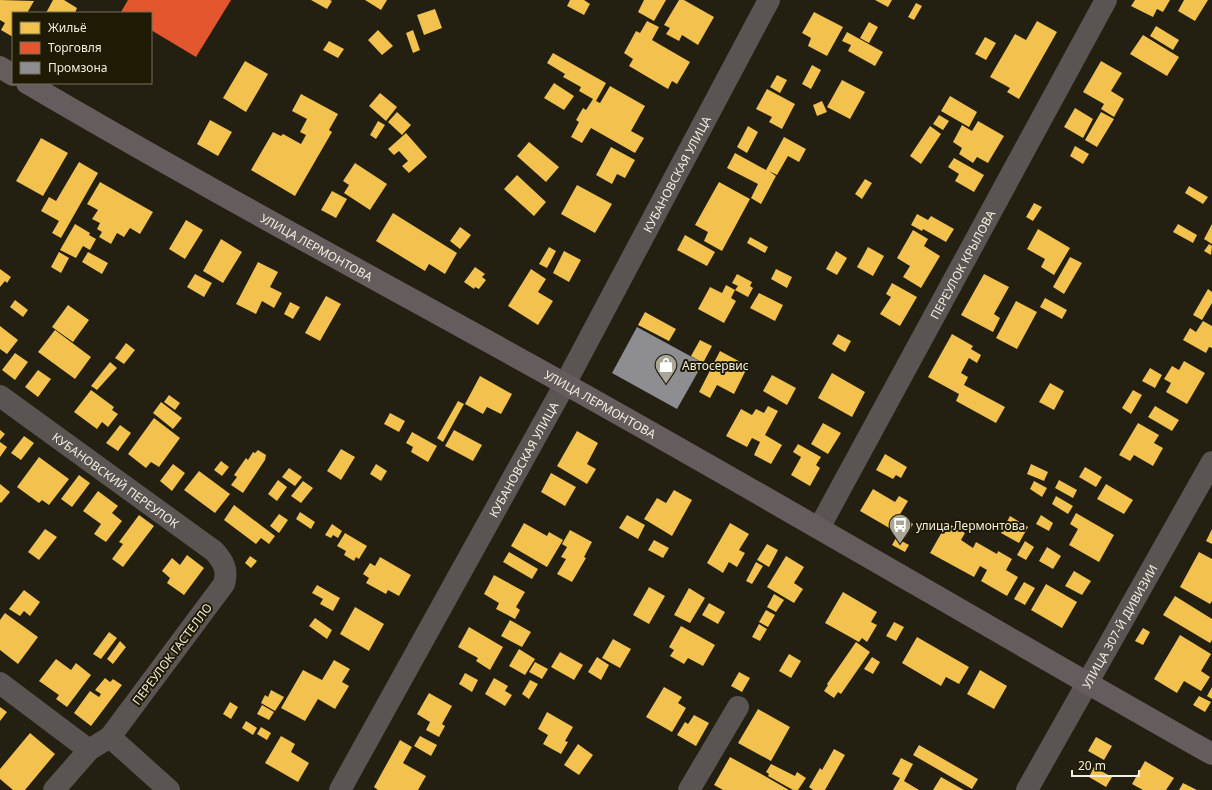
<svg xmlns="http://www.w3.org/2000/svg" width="1212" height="790" font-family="'Noto Sans',sans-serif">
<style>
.homes{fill:#f2c14e}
.shops{fill:#e4572e}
.industry{fill:#8d8d92}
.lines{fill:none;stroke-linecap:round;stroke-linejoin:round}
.minor{stroke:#5a5453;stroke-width:22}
.major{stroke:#645c5d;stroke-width:22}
.labels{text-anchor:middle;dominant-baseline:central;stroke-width:4;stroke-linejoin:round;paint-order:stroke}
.street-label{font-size:12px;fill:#f1eedf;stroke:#1f1a03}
.poi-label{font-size:12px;fill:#f1eedf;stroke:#1f1a03;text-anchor:start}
</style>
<rect width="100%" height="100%" fill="#232012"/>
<path class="homes" d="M 0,0 L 34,1 L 27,13 L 13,13 L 13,37 L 1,30 L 5,23 L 0,20 Z
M 53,0 L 64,0 L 77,8 L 75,13 L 46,13 Z
M 311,0 L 330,0 L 332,1 L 327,9 Z
M 365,0 L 387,0 L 381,10 Z
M 570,0 L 584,0 L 590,4 L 584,15 L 567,6 Z
M 644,0 L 666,0 L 654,21 L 638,12 Z
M 679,0 L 684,0 L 714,17 L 698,45 L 682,35 L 679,41 L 666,34 L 670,28 L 664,25 Z
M 875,0 L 892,0 L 888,7 Z
M 1135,0 L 1170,0 L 1163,12 L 1157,9 L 1153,17 L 1131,6 Z
M 1184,0 L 1208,0 L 1195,21 L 1178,11 Z
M 916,3 L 922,6 L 914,20 L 908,17 Z
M 435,9 L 442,28 L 424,35 L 417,15 Z
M 814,12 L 843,27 L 827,56 L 808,46 L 811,38 L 802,33 Z
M 647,21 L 659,27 L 652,40 L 690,62 L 677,84 L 672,81 L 668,89 L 629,66 L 633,59 L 624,53 L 636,31 L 640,33 Z
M 1037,21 L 1057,32 L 1019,99 L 1007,92 L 1010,88 L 990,77 L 1015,34 L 1026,40 Z
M 869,22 L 878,27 L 869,43 L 860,38 Z
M 1156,26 L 1179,40 L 1173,50 L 1150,36 Z
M 378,30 L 393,46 L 382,55 L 368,40 Z
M 413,30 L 420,50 L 413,53 L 406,33 Z
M 847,32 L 883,52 L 875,66 L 848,51 L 851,45 L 842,41 Z
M 1143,35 L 1179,57 L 1167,76 L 1130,54 Z
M 985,37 L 996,43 L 986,60 L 975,54 Z
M 329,41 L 344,49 L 338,58 L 323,50 Z
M 553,53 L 606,83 L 596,101 L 600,103 L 610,86 L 645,106 L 631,131 L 644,138 L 635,153 L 591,128 L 582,143 L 571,137 L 579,122 L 576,120 L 583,108 L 586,110 L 593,99 L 579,91 L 581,87 L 563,77 L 565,74 L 547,63 Z
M 245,61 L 268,74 L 246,112 L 223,98 Z
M 1101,61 L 1122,73 L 1111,91 L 1124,99 L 1114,117 L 1101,109 L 1104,104 L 1083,92 Z
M 812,65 L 821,70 L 811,89 L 802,84 Z
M 777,75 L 787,80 L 780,93 L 770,87 Z
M 842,80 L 865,92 L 850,119 L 827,107 Z
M 554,83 L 574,96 L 564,110 L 544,98 Z
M 767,89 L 795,104 L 782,129 L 769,122 L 772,117 L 756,109 Z
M 380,93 L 397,107 L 386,121 L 369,106 Z
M 301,94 L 338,114 L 329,130 L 332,132 L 295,196 L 251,170 L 273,132 L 281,136 L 283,134 L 301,144 L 306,135 L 300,132 L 307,119 L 292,111 Z
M 950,96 L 977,112 L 969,127 L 941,111 Z
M 822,101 L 827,112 L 817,116 L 813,105 Z
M 1075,108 L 1093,119 L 1083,138 L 1064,127 Z
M 397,112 L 411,125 L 402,135 L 388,122 Z
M 1101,112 L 1114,119 L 1097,147 L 1085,140 Z
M 939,115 L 949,121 L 943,130 L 933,124 Z
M 210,120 L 232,132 L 218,156 L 197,144 Z
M 378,121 L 385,125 L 376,139 L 370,135 Z
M 978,121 L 1004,136 L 988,163 L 977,157 L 973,163 L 959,154 L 962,148 L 953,142 L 962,125 L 972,131 Z
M 748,126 L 758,132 L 747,153 L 737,147 Z
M 930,126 L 941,134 L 921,164 L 910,156 Z
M 406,133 L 427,157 L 409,173 L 402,166 L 408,161 L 399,151 L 394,155 L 388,149 Z
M 784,137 L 806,149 L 799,162 L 788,156 L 777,175 L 769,171 L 776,176 L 761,204 L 751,198 L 758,184 L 727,168 L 735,153 L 766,170 Z
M 41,138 L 68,153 L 43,196 L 16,181 Z
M 529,142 L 559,167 L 546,182 L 517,156 Z
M 1075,146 L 1089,154 L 1083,164 L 1070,156 Z
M 611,147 L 635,160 L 625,178 L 617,174 L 612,184 L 596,175 Z
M 954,158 L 984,175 L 974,192 L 955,181 L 959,174 L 948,167 Z
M 79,162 L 98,173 L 61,238 L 52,233 L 59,221 L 41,211 L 49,197 L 56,201 Z
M 355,163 L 387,184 L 370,210 L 344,193 L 349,185 L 343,181 Z
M 517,175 L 546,202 L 534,216 L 504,189 Z
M 865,179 L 872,183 L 862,199 L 855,194 Z
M 100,182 L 153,212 L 140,234 L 130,228 L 124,237 L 117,233 L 111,244 L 99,237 L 102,232 L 97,229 L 100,223 L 92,219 L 98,210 L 87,204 Z
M 719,182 L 750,199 L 722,251 L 704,241 L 708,232 L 695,225 Z
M 577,185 L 612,204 L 595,233 L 561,214 Z
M 1189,186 L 1208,197 L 1203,204 L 1185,193 Z
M 332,191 L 347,199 L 336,218 L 321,210 Z
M 1034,203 L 1042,207 L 1033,221 L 1026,217 Z
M 393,213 L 457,253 L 445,274 L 429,264 L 425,271 L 376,241 Z
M 917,214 L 928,220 L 931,216 L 954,229 L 946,242 L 923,229 L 922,231 L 911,225 Z
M 186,220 L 203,230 L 185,259 L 169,249 Z
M 75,224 L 90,233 L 89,235 L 96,239 L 90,250 L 83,246 L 76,258 L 60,250 Z
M 1178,224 L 1197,235 L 1193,243 L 1173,232 Z
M 1212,224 L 1212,244 L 1204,239 Z
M 460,227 L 471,235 L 460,249 L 450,241 Z
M 1038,229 L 1070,248 L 1054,275 L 1041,267 L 1045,259 L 1027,249 Z
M 913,230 L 928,239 L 924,246 L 940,256 L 921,288 L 903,277 L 910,266 L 897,258 Z
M 685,235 L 715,252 L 707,266 L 677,250 Z
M 750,237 L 768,247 L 765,253 L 747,243 Z
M 221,239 L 242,252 L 223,283 L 203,271 Z
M 1209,244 L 1212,246 L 1211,255 L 1204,251 Z
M 549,247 L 556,251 L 547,268 L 539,264 Z
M 868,247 L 884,256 L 873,276 L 857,267 Z
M 564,251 L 581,260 L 569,282 L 553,273 Z
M 836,251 L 847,258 L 837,275 L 826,269 Z
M 59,252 L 69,258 L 61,273 L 51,267 Z
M 88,252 L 108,263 L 102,274 L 82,262 Z
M 1070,257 L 1082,263 L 1064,294 L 1053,287 Z
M 258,262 L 278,272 L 270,287 L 282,293 L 274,308 L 262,301 L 256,314 L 236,304 Z
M 475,267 L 485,274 L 482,277 L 486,280 L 479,289 L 475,287 L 474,289 L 464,282 Z
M 0,269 L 11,277 L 7,283 L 5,281 L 0,287 Z
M 531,269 L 546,279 L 538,292 L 553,301 L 538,325 L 508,306 Z
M 776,269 L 792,277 L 787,288 L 771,279 Z
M 195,274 L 212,283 L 204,297 L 187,287 Z
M 737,274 L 752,282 L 750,286 L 753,288 L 748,297 L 735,290 L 738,286 L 732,283 Z
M 984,274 L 1009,287 L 994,314 L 1000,318 L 993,332 L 961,315 Z
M 892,283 L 917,297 L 900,326 L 880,314 L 891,297 L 886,294 Z
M 726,285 L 735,290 L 731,298 L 736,301 L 724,323 L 698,309 L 710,287 L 722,293 Z
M 1208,289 L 1212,292 L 1212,303 L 1202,320 L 1193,315 Z
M 759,293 L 783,305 L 775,321 L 750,308 Z
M 326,296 L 341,304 L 320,341 L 305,333 Z
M 1045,298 L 1067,310 L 1062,319 L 1040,307 Z
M 15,300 L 28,310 L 23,317 L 10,307 Z
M 1016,301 L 1037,312 L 1017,349 L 996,338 Z
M 290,302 L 300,307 L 293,319 L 284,314 Z
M 68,305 L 89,320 L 73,342 L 52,327 Z
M 645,312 L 676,329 L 669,341 L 638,325 Z
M 1203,321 L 1212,326 L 1212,348 L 1209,347 L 1206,353 L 1183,340 L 1190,328 L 1196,332 Z
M 0,326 L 18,340 L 7,354 L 0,349 Z
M 55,330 L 91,357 L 75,379 L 38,352 Z
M 838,334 L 851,341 L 845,352 L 832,344 Z
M 952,334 L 973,346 L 971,349 L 981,355 L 977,363 L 969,358 L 961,373 L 968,377 L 964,385 L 1005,407 L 996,423 L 956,401 L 959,394 L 928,377 Z
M 700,340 L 712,346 L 703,363 L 691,356 Z
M 126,343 L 135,350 L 124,364 L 115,358 Z
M 720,351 L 748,366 L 734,394 L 717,385 L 710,398 L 699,392 Z
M 15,353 L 28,362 L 15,380 L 2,370 Z
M 1184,361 L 1205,373 L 1187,404 L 1166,392 L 1171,383 L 1164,379 L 1172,366 L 1179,370 Z
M 110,362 L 117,368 L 97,390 L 91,386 Z
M 1150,368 L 1162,375 L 1155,388 L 1142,381 Z
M 38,370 L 51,379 L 38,397 L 25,387 Z
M 832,373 L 865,392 L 852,417 L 818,398 Z
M 772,375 L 796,388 L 787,405 L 763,391 Z
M 480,376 L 512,394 L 501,414 L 487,407 L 483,414 L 465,404 Z
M 1050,383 L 1064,391 L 1054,410 L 1039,402 Z
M 91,390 L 114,407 L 112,410 L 118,414 L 108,427 L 102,422 L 97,429 L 74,412 Z
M 1133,390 L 1142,395 L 1131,414 L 1122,408 Z
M 169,395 L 180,403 L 175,410 L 164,402 Z
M 458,401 L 464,404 L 443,442 L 437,438 Z
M 161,402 L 182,418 L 173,429 L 153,413 Z
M 768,406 L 778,411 L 765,435 L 782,445 L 771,464 L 754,455 L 760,442 L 752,438 L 747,447 L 726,436 L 741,409 L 752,415 L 756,409 L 764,413 Z
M 1155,406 L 1179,420 L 1172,431 L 1148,417 Z
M 390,413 L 405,421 L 399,432 L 384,424 Z
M 154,418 L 180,438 L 159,467 L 151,462 L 146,468 L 128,454 Z
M 823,423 L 841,433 L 828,454 L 811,444 Z
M 1138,423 L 1159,435 L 1154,443 L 1163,448 L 1153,466 L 1134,455 L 1130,461 L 1119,455 Z
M 120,425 L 131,433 L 118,451 L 106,443 Z
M 0,430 L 5,434 L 0,440 Z
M 454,430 L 482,445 L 473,461 L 445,446 Z
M 577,431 L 598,443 L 587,464 L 596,469 L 587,484 L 557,466 Z
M 412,432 L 437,446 L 428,462 L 411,452 L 413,447 L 406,443 Z
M 24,436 L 34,443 L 21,460 L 11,453 Z
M 0,442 L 7,447 L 0,457 Z
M 798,444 L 821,457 L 816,465 L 820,468 L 810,486 L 791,475 L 801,457 L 793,452 Z
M 341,449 L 355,457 L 341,480 L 327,471 Z
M 258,450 L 266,455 L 265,460 L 243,493 L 231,485 L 237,477 L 234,475 L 246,458 L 248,460 L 253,452 L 255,453 Z
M 885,454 L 907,467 L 901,478 L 896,475 L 893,479 L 876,470 Z
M 39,457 L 69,479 L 49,505 L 42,500 L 39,503 L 17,487 Z
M 221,461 L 229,467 L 222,476 L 214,470 Z
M 173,464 L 185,473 L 172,491 L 160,481 Z
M 376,464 L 387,471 L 381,481 L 370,474 Z
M 1031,464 L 1048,472 L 1044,481 L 1027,474 Z
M 1085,467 L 1102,477 L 1096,487 L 1079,477 Z
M 289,468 L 302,477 L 295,486 L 282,477 Z
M 199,471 L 230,494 L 215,513 L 184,490 Z
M 551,473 L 576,487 L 565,506 L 541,492 Z
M 79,475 L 90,483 L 72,507 L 61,499 Z
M 278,480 L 287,487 L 277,501 L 268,494 Z
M 1059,480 L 1077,490 L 1073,498 L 1055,488 Z
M 303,481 L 313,488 L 301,503 L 291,496 Z
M 1034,481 L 1047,488 L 1042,497 L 1030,489 Z
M 0,484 L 10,492 L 1,503 L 0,502 Z
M 1106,484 L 1133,500 L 1124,514 L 1097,499 Z
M 873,489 L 895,502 L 899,496 L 908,501 L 891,529 L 860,511 Z
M 674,490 L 692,500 L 672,536 L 644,519 L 657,498 L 666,503 Z
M 98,491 L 118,506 L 112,513 L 122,521 L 106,542 L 94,534 L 101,524 L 83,511 Z
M 1056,496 L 1073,506 L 1068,514 L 1052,504 Z
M 234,505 L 275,536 L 269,544 L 261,538 L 256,544 L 224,520 Z
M 300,512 L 315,522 L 311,529 L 296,519 Z
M 1076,513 L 1114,535 L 1099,562 L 1069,545 L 1078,529 L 1070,524 Z
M 279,514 L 288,520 L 279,533 L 270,526 Z
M 139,515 L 154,526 L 123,567 L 112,559 L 123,544 L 119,542 Z
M 627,515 L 645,525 L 638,539 L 619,528 Z
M 1041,515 L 1053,523 L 1049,531 L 1036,524 Z
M 1010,516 L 1028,527 L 1019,543 L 1001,533 Z
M 904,518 L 913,524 L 906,537 L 896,531 Z
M 524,523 L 547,536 L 549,532 L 563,540 L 547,567 L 511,546 Z
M 730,523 L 749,534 L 739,550 L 745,553 L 737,567 L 729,562 L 723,573 L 707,563 Z
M 947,523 L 965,533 L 961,540 L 973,548 L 976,542 L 997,554 L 998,551 L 1012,559 L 1006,570 L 1018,577 L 1007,596 L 981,581 L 987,570 L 980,566 L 974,577 L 930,553 Z
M 332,524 L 342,531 L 338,538 L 333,535 L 331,538 L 325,535 Z
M 45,529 L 57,537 L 39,560 L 28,552 Z
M 1212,529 L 1212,544 L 1206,541 Z
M 570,530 L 592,542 L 584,557 L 586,558 L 572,582 L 557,574 L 566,559 L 561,557 L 567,547 L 562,544 Z
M 345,533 L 367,546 L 359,559 L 356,557 L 354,561 L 344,555 L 346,551 L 337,546 Z
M 896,538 L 909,545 L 905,552 L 892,545 Z
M 654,540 L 669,548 L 663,558 L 648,550 Z
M 1025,541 L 1034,547 L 1026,560 L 1017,555 Z
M 767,544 L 778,550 L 769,567 L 757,560 Z
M 1047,547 L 1061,556 L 1053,569 L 1039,561 Z
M 509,552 L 538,569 L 532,579 L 503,562 Z
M 1199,552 L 1212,559 L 1212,601 L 1210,604 L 1180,587 Z
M 187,555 L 204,568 L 184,595 L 167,583 L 170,578 L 162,571 L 172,558 L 180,565 Z
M 250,556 L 257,561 L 251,568 L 245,563 Z
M 786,556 L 804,567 L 794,583 L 803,589 L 794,603 L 767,587 Z
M 380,557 L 411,575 L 399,596 L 388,590 L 386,594 L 366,583 L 369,578 L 363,574 L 370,563 L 375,566 Z
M 756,562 L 763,566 L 752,584 L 746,581 Z
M 1074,571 L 1091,581 L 1082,595 L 1065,586 Z
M 494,575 L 525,592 L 516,607 L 520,610 L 515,619 L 496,609 L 499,603 L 484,594 Z
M 1024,582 L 1035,588 L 1025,605 L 1014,599 Z
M 1046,584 L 1077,602 L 1062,628 L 1031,610 Z
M 317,585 L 340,598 L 333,611 L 320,604 L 323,599 L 312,593 Z
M 649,587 L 665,596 L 649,624 L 633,615 Z
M 689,588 L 705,598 L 690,623 L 674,615 Z
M 24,590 L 40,602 L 30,616 L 24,611 L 20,616 L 9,609 Z
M 843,592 L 877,612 L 871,622 L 877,625 L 867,642 L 862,638 L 859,642 L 825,623 Z
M 774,594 L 784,600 L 776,612 L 767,607 Z
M 1175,596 L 1212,619 L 1212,640 L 1210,643 L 1163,615 Z
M 709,603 L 725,612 L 718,624 L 702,615 Z
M 355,607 L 384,624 L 369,651 L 340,634 Z
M 766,610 L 775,615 L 768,627 L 759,622 Z
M 5,613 L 38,637 L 18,664 L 0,650 L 0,620 Z
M 315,618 L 332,630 L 327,639 L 309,626 Z
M 510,620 L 531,632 L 522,647 L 501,636 Z
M 894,622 L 904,627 L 896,641 L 886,636 Z
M 759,624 L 767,629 L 760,641 L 752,637 Z
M 681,626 L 715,645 L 703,666 L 688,658 L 684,664 L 670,656 L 674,650 L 669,647 Z
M 469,627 L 503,647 L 490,670 L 476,661 L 478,658 L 458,647 Z
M 1143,628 L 1150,632 L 1143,645 L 1135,641 Z
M 109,632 L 117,638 L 101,659 L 93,654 Z
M 1180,635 L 1211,654 L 1201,671 L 1210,677 L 1201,691 L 1184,681 L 1177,693 L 1154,679 Z
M 917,637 L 969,667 L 959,684 L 946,677 L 941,686 L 902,663 Z
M 613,639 L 631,649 L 620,668 L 602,658 Z
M 120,641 L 126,647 L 113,664 L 107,659 Z
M 856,642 L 870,652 L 841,694 L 838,692 L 834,698 L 824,691 L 828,685 L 827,684 Z
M 519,649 L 535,659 L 525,675 L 509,666 Z
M 560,652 L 583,665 L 574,680 L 551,667 Z
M 789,654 L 801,661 L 791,678 L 779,671 Z
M 597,657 L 609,665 L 601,680 L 588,672 Z
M 872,657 L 880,662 L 873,674 L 864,669 Z
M 56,659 L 71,670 L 76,663 L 91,675 L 67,707 L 56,699 L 59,695 L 39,681 Z
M 334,660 L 350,669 L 342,682 L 349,686 L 335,709 L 318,699 L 305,721 L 281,708 L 303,670 L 322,680 Z
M 535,662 L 548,669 L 542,679 L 529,672 Z
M 980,670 L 1007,686 L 994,709 L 967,694 Z
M 739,672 L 750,678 L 742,692 L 731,686 Z
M 465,673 L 478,680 L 472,692 L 459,684 Z
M 105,678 L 110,682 L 113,679 L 122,685 L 91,726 L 74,713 L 90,691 L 99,697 L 101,694 L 95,690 Z
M 494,678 L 508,686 L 505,691 L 512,695 L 505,706 L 485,694 Z
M 530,680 L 538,684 L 529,699 L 522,694 Z
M 664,687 L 682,697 L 678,703 L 686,708 L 672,732 L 646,717 Z
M 1212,687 L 1212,699 L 1207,696 Z
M 271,690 L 284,697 L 275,711 L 261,703 L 265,695 L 268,697 Z
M 429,693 L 452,706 L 442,724 L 445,726 L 439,737 L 426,730 L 430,722 L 417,714 Z
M 1199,696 L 1211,702 L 1205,712 L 1193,705 Z
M 230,702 L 238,707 L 231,719 L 223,714 Z
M 262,705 L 274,712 L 269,720 L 257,714 Z
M 0,707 L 7,712 L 0,721 Z
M 758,709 L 790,727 L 771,761 L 738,743 Z
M 547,712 L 573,727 L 565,741 L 568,742 L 561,754 L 543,744 L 548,735 L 538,729 Z
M 694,715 L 709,723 L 696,746 L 677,735 L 685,722 L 688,724 Z
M 246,721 L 257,728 L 253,735 L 242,728 Z
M 261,727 L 271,733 L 267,740 L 257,734 Z
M 30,733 L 55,754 L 25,790 L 13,790 L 0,779 L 0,769 Z
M 281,736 L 295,744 L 291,752 L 309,763 L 298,782 L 265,763 Z
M 420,736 L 437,745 L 431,756 L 414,746 Z
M 1096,737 L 1112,746 L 1104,760 L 1088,751 Z
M 400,740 L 412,747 L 403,763 L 426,776 L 418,790 L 378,790 L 374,787 Z
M 578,744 L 593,755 L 579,775 L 564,765 Z
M 919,745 L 978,779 L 972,789 L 913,755 Z
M 834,749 L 845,755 L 825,790 L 813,790 L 809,787 L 820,768 L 822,770 Z
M 730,757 L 763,775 L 789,790 L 723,790 L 714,785 Z
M 901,758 L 913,764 L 904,781 L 919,790 L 893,790 L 900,778 L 892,774 Z
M 1145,761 L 1174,778 L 1166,790 L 1143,790 L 1132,784 Z
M 771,764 L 795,776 L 797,772 L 806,778 L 798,790 L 793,790 L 768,776 L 769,774 L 766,772 Z
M 1094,767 L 1112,777 L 1106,787 L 1089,777 Z
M 941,777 L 964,790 L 933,790 Z
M 1183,783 L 1197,790 L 1179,790 Z"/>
<path class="shops" d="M 128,0 L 231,0 L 196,57 L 151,30 L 151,13 L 121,12 Z"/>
<path class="industry" d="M 637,327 L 703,363 L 677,409 L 612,373 Z"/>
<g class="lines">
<g class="minor">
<path id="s1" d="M 0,396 L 214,551 C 224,562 228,570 224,584 L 110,737 L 89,750 L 54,790"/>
<path id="s2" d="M 819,528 L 1106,0"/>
<path d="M 0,683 L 89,750"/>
<path d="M 110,737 L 169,790"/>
<path id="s3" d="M 340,790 L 565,384 L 769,0"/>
<path d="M 689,790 L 738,707"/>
<path id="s4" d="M 1027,790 L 1212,462"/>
</g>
<g class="major">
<path d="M 0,67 L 13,75"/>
<path id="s5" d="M 27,83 C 204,187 385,284 565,384 C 782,505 996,632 1212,754"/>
</g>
</g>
<defs>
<g id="shop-pin" transform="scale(1.15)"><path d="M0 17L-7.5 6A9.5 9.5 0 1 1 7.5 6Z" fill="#a9a697" stroke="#1f1a03"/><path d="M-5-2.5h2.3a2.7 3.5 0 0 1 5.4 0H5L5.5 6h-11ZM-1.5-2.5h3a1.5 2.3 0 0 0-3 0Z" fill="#fff"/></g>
<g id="bus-pin" transform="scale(1.15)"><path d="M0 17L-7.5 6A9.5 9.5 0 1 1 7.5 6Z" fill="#a9a697" stroke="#1f1a03"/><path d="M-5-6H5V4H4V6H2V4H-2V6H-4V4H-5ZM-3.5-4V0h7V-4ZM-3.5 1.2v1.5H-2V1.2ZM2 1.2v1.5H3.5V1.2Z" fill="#fff"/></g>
</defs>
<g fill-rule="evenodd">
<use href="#shop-pin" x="666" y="365"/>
<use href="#bus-pin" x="900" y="525"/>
</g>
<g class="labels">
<g class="street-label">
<text stroke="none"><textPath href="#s3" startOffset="702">КУБАНОВСКАЯ УЛИЦА</textPath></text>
<text stroke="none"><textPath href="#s5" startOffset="333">УЛИЦА ЛЕРМОНТОВА</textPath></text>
<text stroke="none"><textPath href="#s2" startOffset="300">ПЕРЕУЛОК КРЫЛОВА</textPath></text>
<text stroke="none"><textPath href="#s5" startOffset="657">УЛИЦА ЛЕРМОНТОВА</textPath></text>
<text stroke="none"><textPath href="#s3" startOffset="378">КУБАНОВСКАЯ УЛИЦА</textPath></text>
<text stroke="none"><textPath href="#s1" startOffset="143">КУБАНОВСКИЙ ПЕРЕУЛОК</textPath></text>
<text stroke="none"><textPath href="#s4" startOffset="188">УЛИЦА 307-Й ДИВИЗИИ</textPath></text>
<text transform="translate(172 654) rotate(-53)">ПЕРЕУЛОК ГАСТЕЛЛО</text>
</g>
<g class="poi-label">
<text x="682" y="365">Автосервис</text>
<text x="916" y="525">улица Лермонтова</text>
</g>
</g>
<rect x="12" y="12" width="140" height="72" fill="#1f1a03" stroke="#736f5b"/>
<rect x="20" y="22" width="20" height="12" fill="#f2c14e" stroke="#736f5b"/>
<text x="48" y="32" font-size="12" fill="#f1eedf">Жильё</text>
<rect x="20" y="42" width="20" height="12" fill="#e4572e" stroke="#736f5b"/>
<text x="48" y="52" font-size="12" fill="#f1eedf">Торговля</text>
<rect x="20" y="62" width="20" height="12" fill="#8d8d92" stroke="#736f5b"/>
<text x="48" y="72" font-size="12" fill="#f1eedf">Промзона</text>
<path d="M1072 770v6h67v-6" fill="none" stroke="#f1eedf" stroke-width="2"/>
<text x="1078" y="770" font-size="12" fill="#f1eedf" stroke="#1f1a03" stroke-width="3" paint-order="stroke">20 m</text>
</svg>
